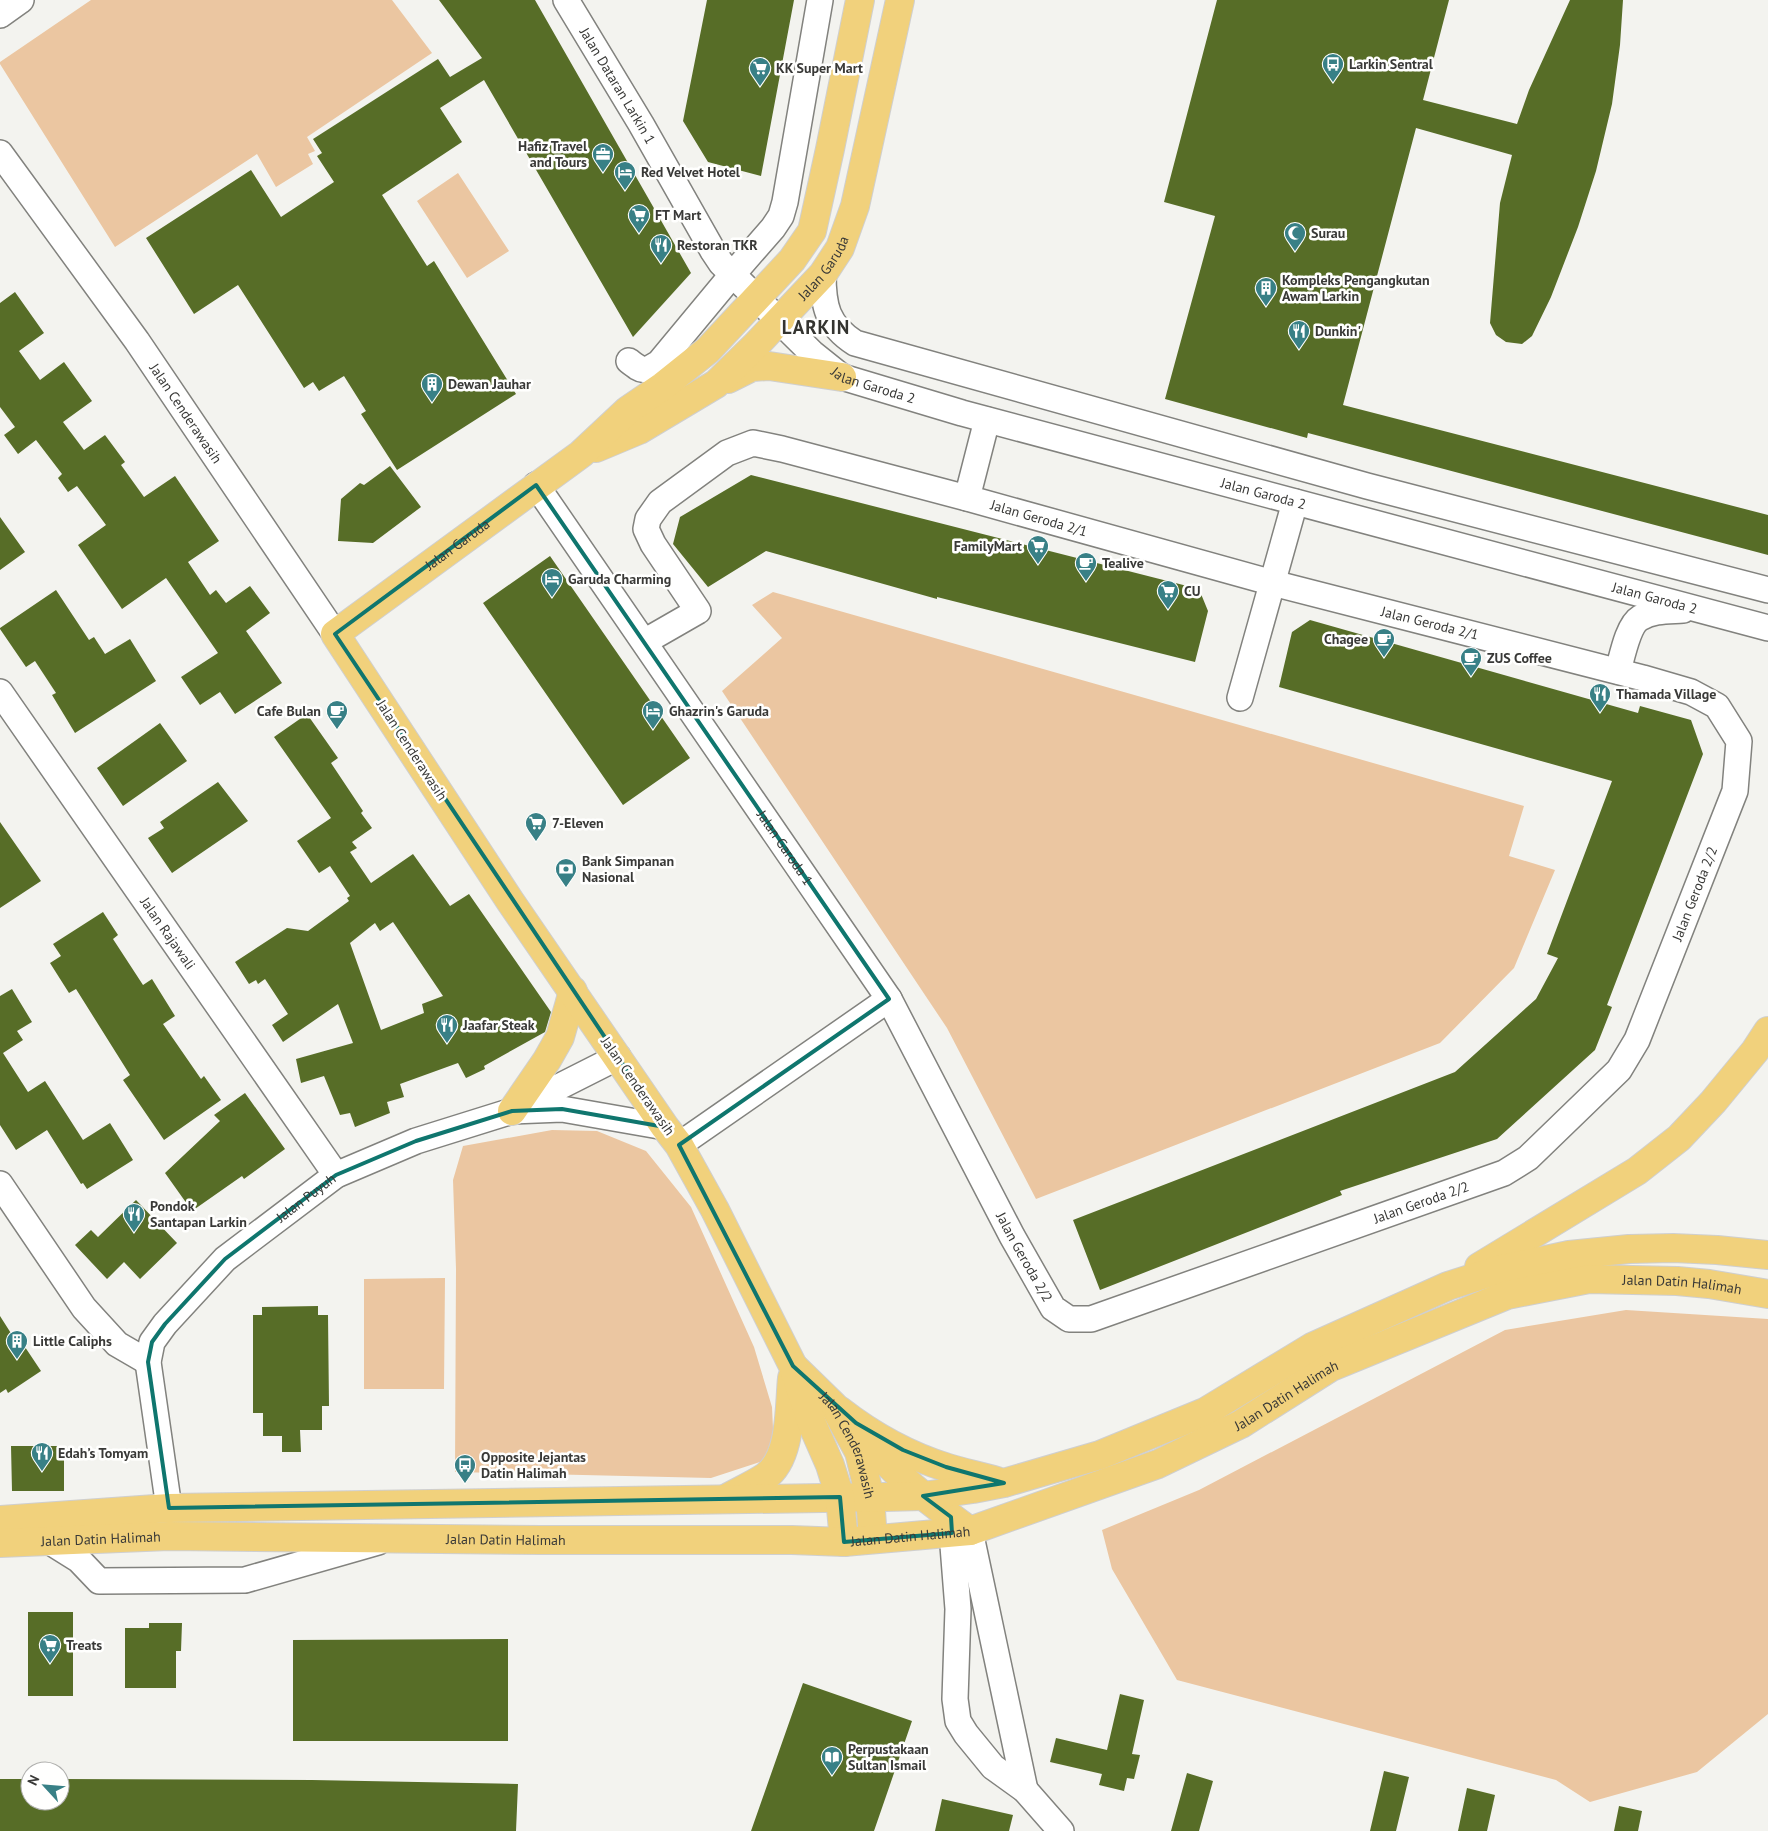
<svg xmlns="http://www.w3.org/2000/svg" width="1768" height="1831" font-family="'PT Sans',sans-serif">
<style>
.green{fill:#ebc6a1}
.building{fill:#576d27;fill-rule:evenodd}
.lines{fill:none;stroke-linecap:round;stroke-linejoin:round}
.minor-casing{stroke:#82827e;stroke-width:28}
.major-casing{stroke:#cfcfcf;stroke-width:30}
.minor{stroke:#fff;stroke-width:25}
.major{stroke:#f1d17c;stroke-width:28}
.marked{fill:none;stroke:#0f766e;stroke-width:4;stroke-linejoin:round}
.labels{text-anchor:middle;dominant-baseline:central;stroke-width:5;stroke-linejoin:round;paint-order:stroke}
.poi-label{font-size:14px;font-weight:bold;fill:#393937;stroke:#fffffe;text-anchor:start}
.street-label{font-size:14px;fill:#393937;stroke:#fffffe}
.district-label{font-size:19px;font-weight:bold;letter-spacing:1px;fill:#343430;stroke:#fffffe}
</style>
<rect width="100%" height="100%" fill="#f3f3ef"/>
<path class="green" d="M 91,0 L 392,0 L 432,53 L 307,137 L 315,151 L 308,154 L 313,164 L 276,187 L 257,154 L 115,247 L 0,64 L 0,62 Z
M 458,173 L 509,251 L 467,278 L 417,201 Z
M 773,592 L 1524,806 L 1509,856 L 1555,870 L 1514,968 L 1440,1043 L 1036,1199 L 947,1028 L 722,691 L 782,638 L 752,605 Z
M 552,1130 L 597,1131 L 646,1151 L 691,1207 L 754,1347 L 772,1407 L 774,1450 L 763,1461 L 711,1478 L 455,1472 L 456,1269 L 453,1180 L 463,1146 Z
M 445,1278 L 444,1389 L 364,1389 L 364,1279 Z
M 1626,1310 L 1768,1319 L 1768,1714 L 1697,1772 L 1590,1802 L 1556,1780 L 1177,1680 L 1112,1569 L 1102,1530 L 1199,1490 L 1505,1330 Z"/>
<path class="building" d="M 439,0 L 535,0 L 691,273 L 633,337 L 484,80 L 440,108 L 462,142 L 382,195 L 427,266 L 434,261 L 516,394 L 397,470 L 361,414 L 366,411 L 344,376 L 319,391 L 313,382 L 304,388 L 238,285 L 194,314 L 146,238 L 251,170 L 281,217 L 334,182 L 317,156 L 322,153 L 313,139 L 438,59 L 450,77 L 482,58 Z
M 707,0 L 794,0 L 761,176 L 708,162 L 683,121 Z
M 1217,0 L 1449,0 L 1423,100 L 1517,124 L 1529,90 L 1570,0 L 1623,0 L 1620,45 L 1612,104 L 1596,171 L 1578,227 L 1551,297 L 1532,336 L 1522,344 L 1506,342 L 1496,335 L 1490,323 L 1500,203 L 1512,155 L 1416,128 L 1343,405 L 1768,515 L 1768,555 L 1308,433 L 1307,438 L 1165,399 L 1215,216 L 1164,202 Z
M 15,292 L 44,333 L 19,351 L 40,380 L 64,362 L 92,401 L 63,422 L 84,450 L 105,435 L 125,462 L 121,465 L 144,497 L 175,476 L 219,541 L 188,562 L 210,595 L 216,590 L 226,603 L 250,586 L 270,613 L 246,631 L 282,683 L 235,714 L 220,692 L 200,705 L 181,677 L 218,653 L 166,578 L 122,609 L 78,545 L 106,525 L 77,486 L 68,492 L 58,478 L 62,474 L 36,440 L 18,454 L 4,435 L 15,427 L 0,407 L 0,303 Z
M 390,466 L 421,507 L 373,543 L 338,541 L 341,499 L 360,483 L 364,485 Z
M 751,475 L 1199,589 L 1208,611 L 1195,662 L 937,597 L 937,599 L 766,551 L 708,587 L 673,544 L 680,517 Z
M 0,517 L 25,552 L 0,570 Z
M 550,556 L 690,758 L 623,805 L 483,603 Z
M 56,590 L 89,640 L 94,637 L 105,654 L 130,639 L 156,681 L 75,733 L 52,695 L 56,693 L 35,661 L 26,667 L 0,629 L 0,628 Z
M 1310,620 L 1638,713 L 1640,706 L 1691,720 L 1703,754 L 1607,1005 L 1612,1007 L 1595,1050 L 1497,1139 L 1340,1191 L 1342,1195 L 1100,1290 L 1073,1220 L 1455,1072 L 1536,999 L 1558,958 L 1547,954 L 1612,781 L 1279,687 L 1292,632 Z
M 307,714 L 338,758 L 331,763 L 363,811 L 361,813 L 372,828 L 352,842 L 357,848 L 350,852 L 371,883 L 413,854 L 450,906 L 469,894 L 551,1012 L 545,1032 L 484,1066 L 485,1069 L 466,1078 L 458,1063 L 400,1084 L 404,1097 L 387,1102 L 390,1113 L 355,1127 L 350,1113 L 340,1115 L 324,1076 L 301,1083 L 296,1059 L 353,1043 L 338,1004 L 283,1042 L 272,1025 L 288,1014 L 265,979 L 258,984 L 256,980 L 249,984 L 235,962 L 287,928 L 308,931 L 349,901 L 347,898 L 350,896 L 330,866 L 319,873 L 297,841 L 331,818 L 274,737 ZM 393,922 L 443,996 L 422,1004 L 424,1013 L 381,1030 L 350,943 L 375,923 L 380,931 Z
M 160,723 L 187,761 L 123,806 L 97,768 Z
M 218,782 L 248,821 L 172,873 L 148,838 L 164,828 L 160,822 Z
M 0,822 L 41,881 L 0,908 Z
M 103,912 L 118,935 L 113,939 L 143,985 L 152,979 L 175,1016 L 163,1024 L 201,1079 L 204,1076 L 221,1100 L 164,1140 L 123,1080 L 130,1075 L 76,989 L 69,993 L 50,963 L 61,956 L 53,944 Z
M 12,989 L 32,1022 L 17,1031 L 23,1040 L 3,1053 L 28,1092 L 45,1081 L 83,1140 L 110,1123 L 133,1160 L 87,1189 L 83,1183 L 81,1184 L 47,1130 L 16,1150 L 0,1125 L 0,996 Z
M 245,1093 L 285,1149 L 244,1179 L 242,1176 L 192,1211 L 165,1173 L 220,1121 L 214,1115 Z
M 136,1200 L 177,1243 L 140,1279 L 124,1262 L 107,1279 L 75,1245 L 91,1230 L 98,1237 Z
M 318,1306 L 318,1315 L 328,1315 L 329,1406 L 322,1406 L 322,1430 L 300,1430 L 301,1452 L 282,1452 L 282,1436 L 263,1436 L 263,1413 L 253,1413 L 253,1315 L 262,1315 L 262,1307 Z
M 0,1316 L 21,1349 L 25,1347 L 41,1371 L 8,1393 L 6,1389 L 0,1393 Z
M 11,1446 L 64,1446 L 64,1491 L 12,1491 Z
M 28,1612 L 73,1612 L 73,1696 L 28,1696 Z
M 149,1623 L 182,1623 L 181,1651 L 176,1651 L 176,1688 L 125,1688 L 125,1628 L 149,1628 Z
M 508,1639 L 508,1741 L 293,1741 L 293,1640 Z
M 803,1683 L 912,1721 L 874,1831 L 751,1831 Z
M 1120,1694 L 1144,1700 L 1132,1754 L 1140,1755 L 1134,1779 L 1127,1778 L 1124,1791 L 1099,1785 L 1102,1774 L 1050,1762 L 1056,1738 L 1107,1750 Z
M 1384,1771 L 1409,1777 L 1396,1831 L 1370,1831 Z
M 1187,1773 L 1213,1781 L 1199,1831 L 1171,1831 Z
M 0,1779 L 30,1779 L 30,1801 L 60,1801 L 60,1779 L 312,1780 L 518,1784 L 516,1831 L 0,1831 Z
M 1467,1788 L 1495,1795 L 1487,1831 L 1458,1831 Z
M 942,1799 L 1013,1815 L 1009,1831 L 935,1831 Z
M 1619,1806 L 1642,1811 L 1638,1831 L 1614,1831 Z"/>
<g class="lines">
<g class="minor-casing">
<g id="minor">
<path id="s1" d="M 566,0 L 641,124 L 713,251 L 721,263 L 812,353 L 842,377 L 962,413 L 1768,628"/>
<path d="M 0,15 L 21,0"/>
<path id="s2" d="M 0,153 L 137,341 L 335,634"/>
<path d="M 823,274 C 823,306 827,325 855,343 L 1367,486 L 1768,590"/>
<path d="M 629,361 C 643,372 644,372 659,363 L 732,275 L 773,228 L 781,216 L 785,202 L 820,0"/>
<path id="s3" d="M 536,485 L 889,999 L 1012,1236 L 1053,1308 L 1069,1319 L 1091,1319 L 1504,1173 L 1528,1158 L 1619,1070 L 1637,1040 L 1735,791 L 1739,741 L 1717,706 L 1691,692 L 1643,678 L 1273,583 L 967,498 L 782,449 L 753,443 L 727,453 L 660,502 L 648,519 L 646,529 L 653,544 L 698,611 L 644,642"/>
<path d="M 967,498 L 987,420"/>
<path d="M 1618,671 C 1622,657 1628,625 1640,618 C 1653,610 1669,611 1683,610"/>
<path id="s4" d="M 0,692 L 336,1175"/>
<path d="M 1240,698 L 1295,502"/>
<path d="M 519,1107 L 618,1057"/>
<path d="M 679,1145 L 889,999"/>
<path d="M 0,1184 L 84,1308 L 117,1344 L 148,1362"/>
<path id="s5" d="M 169,1508 L 148,1362 L 152,1342 L 165,1324 L 225,1259 L 336,1175 L 416,1141 L 512,1111 L 562,1109 L 665,1127"/>
<path d="M 970,1531 L 1025,1790"/>
<path d="M 952,1533 L 958,1609 L 955,1699 L 958,1721 L 966,1734 L 993,1767 L 1025,1790 L 1061,1831"/>
<path d="M 47,1540 L 79,1560 L 99,1581 L 245,1580 L 378,1542"/>
</g>
</g>
<g class="major-casing">
<g id="major">
<path d="M 728,379 L 752,367 L 769,366 L 842,377"/>
<path id="s6" d="M 596,448 L 639,430 L 716,384 L 756,345 L 823,274 L 840,248 L 855,206 L 900,0"/>
<path d="M 512,1111 L 547,1060 L 560,1037 L 573,991"/>
<path d="M 1479,1267 L 1637,1171 L 1679,1138 L 1713,1102 L 1755,1051 L 1768,1031"/>
<path id="s7" d="M 795,1368 L 834,1406 L 859,1452 L 870,1497 L 873,1539"/>
<path d="M 839,1410 C 871,1435 909,1456 948,1468 C 964,1473 981,1476 997,1481"/>
<path d="M 867,1439 C 894,1476 933,1504 970,1531"/>
<path d="M 727,1498 C 739,1491 753,1485 765,1477 C 792,1458 789,1407 792,1378"/>
<path d="M 0,1520 L 169,1508 L 885,1497 L 923,1496 L 973,1489 L 1004,1483 L 1100,1455 L 1205,1412 L 1312,1347 L 1448,1286 L 1498,1270 L 1569,1255 L 1629,1249 L 1673,1248 L 1717,1250 L 1768,1255"/>
<path id="s8" d="M 844,1542 L 840,1497 L 830,1465 L 812,1424 L 793,1366 L 715,1210 L 679,1145 L 665,1127 L 510,901 L 335,634 L 581,454 L 628,410 L 663,386 L 708,350 L 792,260 L 812,231 L 830,149 L 860,0"/>
<path id="s9" d="M 0,1543 L 169,1536 L 542,1540 L 792,1540 L 844,1542 L 970,1531 L 1158,1464 L 1241,1424 L 1331,1367 L 1507,1295 L 1589,1279 L 1677,1281 L 1709,1284 L 1768,1294"/>
</g>
</g>
<use href="#minor" class="minor"/>
<use href="#major" class="major"/>
</g>
<path class="marked" d="M 536,485 L 889,999 L 679,1145 L 793,1366 L 856,1423 L 903,1450 L 946,1467 L 1004,1483 L 923,1496 L 951,1517 L 952,1533 L 844,1542 L 840,1497 L 169,1508 L 148,1362 L 152,1342 L 165,1324 L 225,1259 L 336,1175 L 416,1141 L 512,1111 L 562,1109 L 665,1127 L 335,634 Z"/>
<defs>
<g id="bus-pin" transform="scale(1.125)"><path d="M0 17L-7.5 6A9.5 9.5 0 1 1 7.5 6Z" fill="#388086" stroke="#fffffe"/><path d="M-5-6H5V4H4V6H2V4H-2V6H-4V4H-5ZM-3.5-4V0h7V-4ZM-3.5 1.2v1.5H-2V1.2ZM2 1.2v1.5H3.5V1.2Z" fill="#fff"/></g>
<g id="supermarket-pin" transform="scale(1.125)"><path d="M0 17L-7.5 6A9.5 9.5 0 1 1 7.5 6Z" fill="#388086" stroke="#fffffe"/><path d="M-6-5.5h2.5l.6 2H6L4.5 2H-2.5L-4.4-4H-6ZM-1.5 3.2a1.3 1.3 0 1 0 .1 0ZM3 3.2a1.3 1.3 0 1 0 .1 0Z" fill="#fff"/></g>
<g id="office-pin" transform="scale(1.125)"><path d="M0 17L-7.5 6A9.5 9.5 0 1 1 7.5 6Z" fill="#388086" stroke="#fffffe"/><path d="M-6-3h4V-5.5h4V-3h4V5H-6ZM-1-4.5V-3h2v-1.5ZM-6 0V1H6V0Z" fill="#fff"/></g>
<g id="hotel-pin" transform="scale(1.125)"><path d="M0 17L-7.5 6A9.5 9.5 0 1 1 7.5 6Z" fill="#388086" stroke="#fffffe"/><path d="M-6-4.5h1.5V1H6V5H4.5V3h-9V5H-6ZM-4 0a1.8 1.8 0 1 1 3.6 0ZM.5 0V-2.5h3Q6-2.5 6 0Z" fill="#fff"/></g>
<g id="mosque-pin" transform="scale(1.125)"><path d="M0 17L-7.5 6A9.5 9.5 0 1 1 7.5 6Z" fill="#388086" stroke="#fffffe"/><path d="M3.5-4.9A6 6 0 1 0 3.5 4.9A5 5 0 1 1 3.5-4.9Z" fill="#fff"/></g>
<g id="restaurant-pin" transform="scale(1.125)"><path d="M0 17L-7.5 6A9.5 9.5 0 1 1 7.5 6Z" fill="#388086" stroke="#fffffe"/><path d="M-5-6h1v4h1v-4h1v4h1v-4h1v5L-1.5 .5V6h-2V.5L-5-1ZM5-6V6H3V1.5H1.5Q1.5-4 5-6Z" fill="#fff"/></g>
<g id="building-pin" transform="scale(1.125)"><path d="M0 17L-7.5 6A9.5 9.5 0 1 1 7.5 6Z" fill="#388086" stroke="#fffffe"/><path d="M-4-6H4V6H1V3H-1V6H-4ZM-2.5-4.3h1.7v1.8h-1.7ZM.8-4.3h1.7v1.8H.8ZM-2.5-1h1.7V.8h-1.7ZM.8-1h1.7V.8H.8Z" fill="#fff"/></g>
<g id="cafe-pin" transform="scale(1.125)"><path d="M0 17L-7.5 6A9.5 9.5 0 1 1 7.5 6Z" fill="#388086" stroke="#fffffe"/><path d="M-5.5-4.5H6V0H3Q3 3.5 0 3.5H-2.5Q-5.5 3.5-5.5 0ZM3-3.2v2h1.7v-2ZM-6 4.5H4V6H-6Z" fill="#fff"/></g>
<g id="bank-pin" transform="scale(1.125)"><path d="M0 17L-7.5 6A9.5 9.5 0 1 1 7.5 6Z" fill="#388086" stroke="#fffffe"/><path d="M-6-4H6V4H-6ZM0-2.3a2.3 2.3 0 1 0 0 4.6a2.3 2.3 0 1 0 0-4.6Z" fill="#fff"/></g>
<g id="library-pin" transform="scale(1.125)"><path d="M0 17L-7.5 6A9.5 9.5 0 1 1 7.5 6Z" fill="#388086" stroke="#fffffe"/><path d="M-6-4Q-3-5.5-.7-3.5V5Q-3 3-6 4ZM6-4Q3-5.5 .7-3.5V5Q3 3 6 4Z" fill="#fff"/></g>
</defs>
<g fill-rule="evenodd">
<use href="#bus-pin" x="1333" y="64"/>
<use href="#supermarket-pin" x="760" y="68"/>
<use href="#office-pin" x="603" y="154"/>
<use href="#hotel-pin" x="625" y="172"/>
<use href="#supermarket-pin" x="639" y="215"/>
<use href="#mosque-pin" x="1295" y="233"/>
<use href="#restaurant-pin" x="661" y="245"/>
<use href="#building-pin" x="1266" y="288"/>
<use href="#restaurant-pin" x="1299" y="331"/>
<use href="#building-pin" x="432" y="384"/>
<use href="#supermarket-pin" x="1038" y="546"/>
<use href="#cafe-pin" x="1086" y="563"/>
<use href="#hotel-pin" x="552" y="579"/>
<use href="#supermarket-pin" x="1168" y="591"/>
<use href="#cafe-pin" x="1384" y="639"/>
<use href="#cafe-pin" x="1471" y="658"/>
<use href="#restaurant-pin" x="1600" y="694"/>
<use href="#cafe-pin" x="337" y="711"/>
<use href="#hotel-pin" x="653" y="711"/>
<use href="#supermarket-pin" x="536" y="823"/>
<use href="#bank-pin" x="566" y="869"/>
<use href="#restaurant-pin" x="447" y="1025"/>
<use href="#restaurant-pin" x="134" y="1214"/>
<use href="#building-pin" x="17" y="1341"/>
<use href="#restaurant-pin" x="42" y="1453"/>
<use href="#bus-pin" x="465" y="1465"/>
<use href="#supermarket-pin" x="50" y="1645"/>
<use href="#library-pin" x="832" y="1757"/>
</g>
<g class="labels">
<g class="poi-label">
<text x="1349" y="64">Larkin Sentral</text>
<text x="776" y="68">KK Super Mart</text>
<text x="587" y="146" text-anchor="end">Hafiz Travel<tspan x="587" dy="16">and Tours</tspan></text>
<text x="641" y="172">Red Velvet Hotel</text>
<text x="655" y="215">FT Mart</text>
<text x="1311" y="233">Surau</text>
<text x="677" y="245">Restoran TKR</text>
<text x="1282" y="280">Kompleks Pengangkutan<tspan x="1282" dy="16">Awam Larkin</tspan></text>
<text x="1315" y="331">Dunkin'</text>
<text x="448" y="384">Dewan Jauhar</text>
<text x="1022" y="546" text-anchor="end">FamilyMart</text>
<text x="1102" y="563">Tealive</text>
<text x="568" y="579">Garuda Charming</text>
<text x="1184" y="591">CU</text>
<text x="1368" y="639" text-anchor="end">Chagee</text>
<text x="1487" y="658">ZUS Coffee</text>
<text x="1616" y="694">Thamada Village</text>
<text x="321" y="711" text-anchor="end">Cafe Bulan</text>
<text x="669" y="711">Ghazrin's Garuda</text>
<text x="552" y="823">7-Eleven</text>
<text x="582" y="861">Bank Simpanan<tspan x="582" dy="16">Nasional</tspan></text>
<text x="463" y="1025">Jaafar Steak</text>
<text x="150" y="1206">Pondok<tspan x="150" dy="16">Santapan Larkin</tspan></text>
<text x="33" y="1341">Little Caliphs</text>
<text x="58" y="1453">Edah’s Tomyam</text>
<text x="481" y="1457">Opposite Jejantas<tspan x="481" dy="16">Datin Halimah</tspan></text>
<text x="66" y="1645">Treats</text>
<text x="848" y="1749">Perpustakaan<tspan x="848" dy="16">Sultan Ismail</tspan></text>
</g>
<g class="street-label">
<text stroke="none"><textPath href="#s1" startOffset="100">Jalan Dataran Larkin 1</textPath></text>
<text stroke="none"><textPath href="#s6" startOffset="295">Jalan Garuda</textPath></text>
<text stroke="none"><textPath href="#s1" startOffset="504">Jalan Garoda 2</textPath></text>
<text stroke="none"><textPath href="#s2" startOffset="320">Jalan Cenderawasih</textPath></text>
<text stroke="none"><textPath href="#s1" startOffset="909">Jalan Garoda 2</textPath></text>
<text transform="translate(1039 518) rotate(16)">Jalan Geroda 2/1</text>
<text stroke="none"><textPath href="#s8" startOffset="1201">Jalan Garuda</textPath></text>
<text stroke="none"><textPath href="#s1" startOffset="1314">Jalan Garoda 2</textPath></text>
<text transform="translate(1430 623) rotate(14)">Jalan Geroda 2/1</text>
<text transform="translate(412 750) rotate(57)">Jalan Cenderawasih</text>
<text stroke="none"><textPath href="#s3" startOffset="440">Jalan Garoda 1</textPath></text>
<text stroke="none"><textPath href="#s3" startOffset="1800">Jalan Geroda 2/2</textPath></text>
<text stroke="none"><textPath href="#s4" startOffset="294">Jalan Rajawali</textPath></text>
<text transform="translate(638 1086) rotate(55)">Jalan Cenderawasih</text>
<text stroke="none"><textPath href="#s5" startOffset="380">Jalan Puyuh</textPath></text>
<text stroke="none"><textPath href="#s3" startOffset="1365">Jalan Geroda 2/2</textPath></text>
<text stroke="none"><textPath href="#s3" startOffset="915">Jalan Geroda 2/2</textPath></text>
<text stroke="none"><textPath href="#s9" startOffset="1736">Jalan Datin Halimah</textPath></text>
<text stroke="none"><textPath href="#s9" startOffset="1316">Jalan Datin Halimah</textPath></text>
<text stroke="none"><textPath href="#s7" startOffset="96">Jalan Cenderawasih</textPath></text>
<text stroke="none"><textPath href="#s9" startOffset="911">Jalan Datin Halimah</textPath></text>
<text stroke="none"><textPath href="#s9" startOffset="101">Jalan Datin Halimah</textPath></text>
<text stroke="none"><textPath href="#s9" startOffset="506">Jalan Datin Halimah</textPath></text>
</g>
<g class="district-label">
<text x="816" y="327">LARKIN</text>
</g>
</g>
<g transform="translate(45 1786) rotate(296)"><circle r="24" fill="#fffffe" stroke="#b0b0ae"/>
<path d="M0-4L9 19L0 12L-9 19Z" fill="#388086"/>
<text y="-8" font-size="14" font-weight="bold" text-anchor="middle" fill="#393937">N</text>
</g>
</svg>
